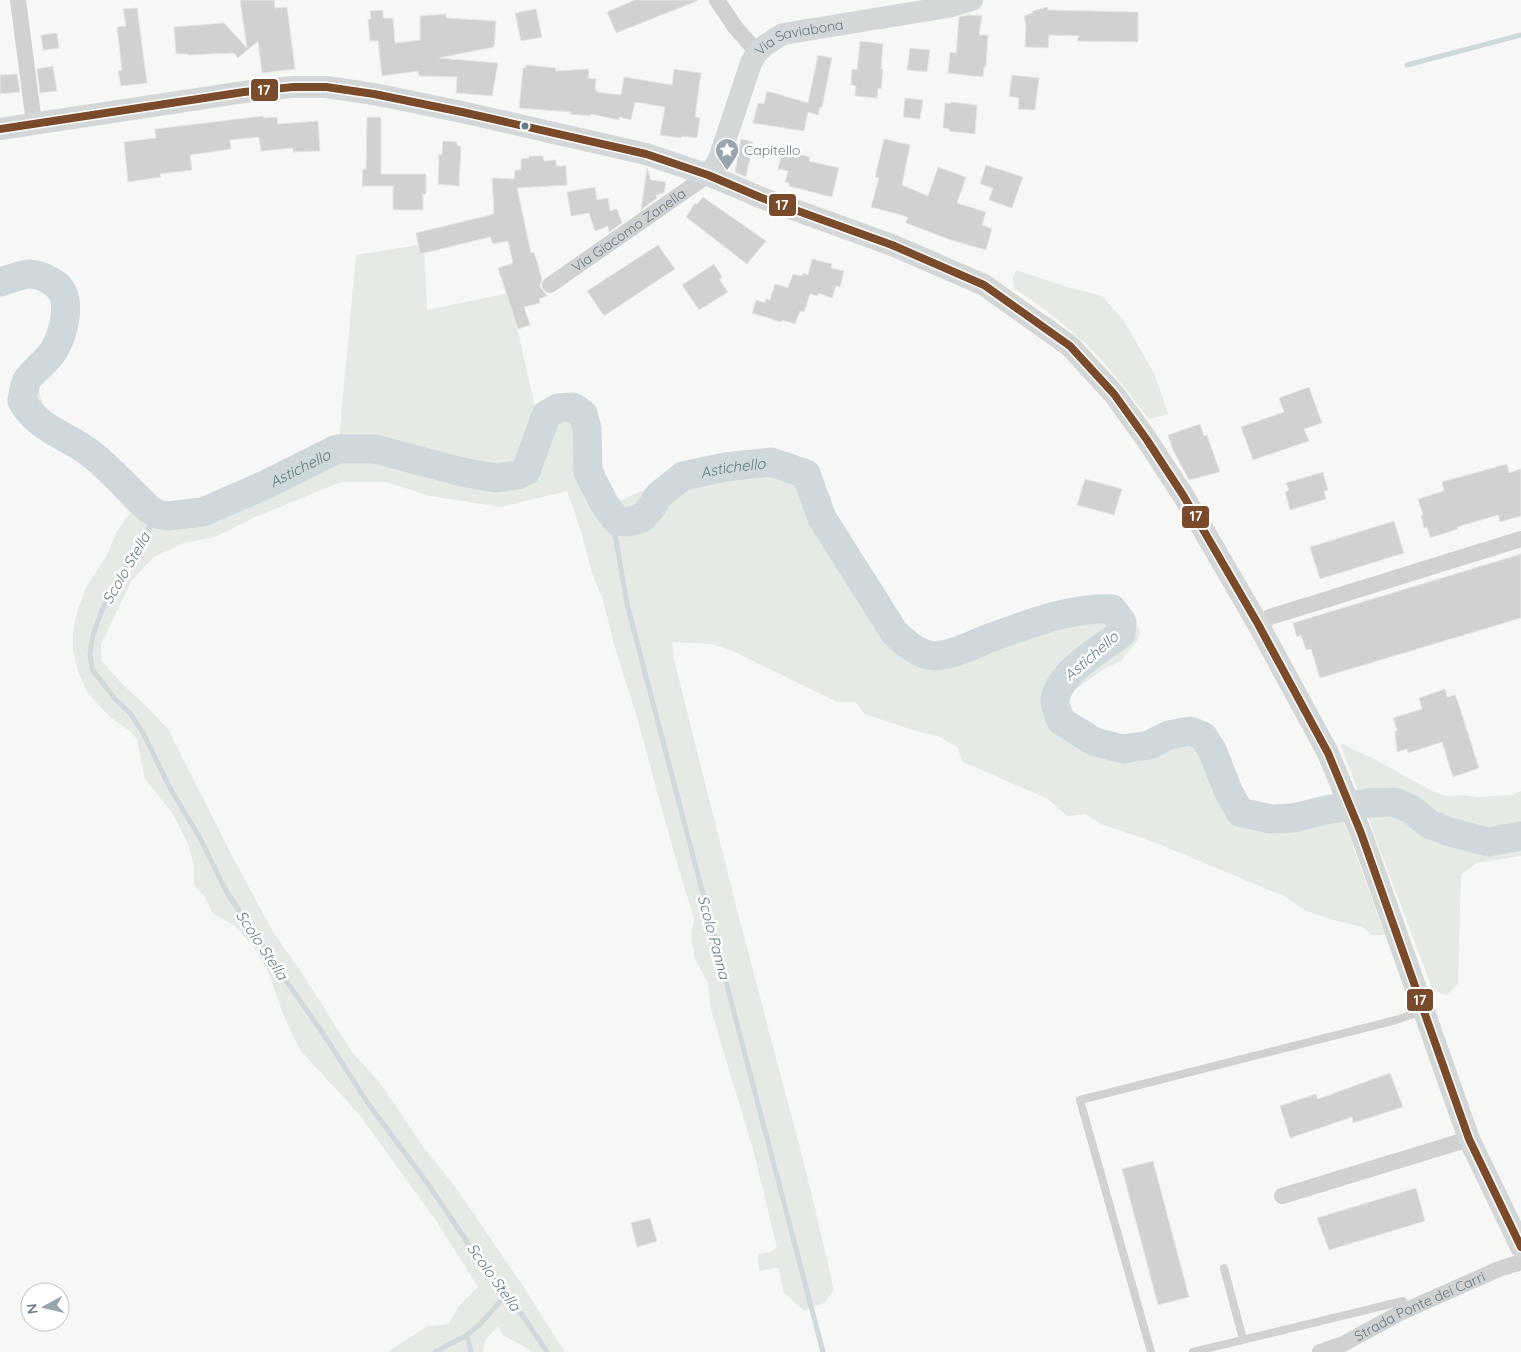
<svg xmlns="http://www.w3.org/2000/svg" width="1521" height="1352" font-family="Quicksand,sans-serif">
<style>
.green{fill:#e6eae4}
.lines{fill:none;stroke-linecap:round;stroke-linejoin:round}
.stream{stroke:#cfd8da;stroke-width:5}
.river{stroke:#cfd8da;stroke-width:29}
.building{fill:#d0d2d2;stroke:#e6e6e6}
.lane{stroke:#d0d2d2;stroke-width:8}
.street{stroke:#d0d2d2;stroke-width:16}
.secondary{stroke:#d4d7d8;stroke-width:22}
.bus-1-casing{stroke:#fff;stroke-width:11}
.bus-1{stroke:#7a4b2a;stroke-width:8}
.bus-dot{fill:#657988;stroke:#fff;stroke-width:2}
.labels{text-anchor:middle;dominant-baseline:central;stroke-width:5;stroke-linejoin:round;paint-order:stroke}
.street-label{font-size:14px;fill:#657988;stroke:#fff}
.poi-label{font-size:14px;fill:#657988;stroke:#fff;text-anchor:start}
.water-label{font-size:15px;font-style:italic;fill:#607b83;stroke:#fff}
.line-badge{stroke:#fff;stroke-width:2}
.badge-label{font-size:14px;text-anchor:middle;font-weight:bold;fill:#fff}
</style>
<rect width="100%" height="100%" fill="#f7f7f6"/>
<path class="green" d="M 424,244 L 427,310 L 509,293 L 537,415 L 584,399 L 609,488 L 617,502 L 642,491 L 679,467 L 708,458 L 761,454 L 798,463 L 813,473 L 830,520 L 881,607 L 915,642 L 925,647 L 943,643 L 985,626 L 1091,600 L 1110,602 L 1129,612 L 1140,631 L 1137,641 L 1120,662 L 1107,667 L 1073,691 L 1067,693 L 1062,713 L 1096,731 L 1136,739 L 1202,724 L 1213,731 L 1224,745 L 1227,766 L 1243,797 L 1263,808 L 1337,796 L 1353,845 L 1353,847 L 1385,935 L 1372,935 L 1362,927 L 1330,919 L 1304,910 L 1286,897 L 1154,842 L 1101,824 L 1086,814 L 1067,816 L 1048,799 L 963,762 L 957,747 L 938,736 L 916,731 L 865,714 L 855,702 L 837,702 L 733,651 L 711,644 L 672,642 L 674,659 L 736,906 L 808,1179 L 834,1290 L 824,1303 L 804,1311 L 783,1292 L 779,1268 L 759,1271 L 758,1254 L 770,1252 L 777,1247 L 753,1149 L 711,1010 L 708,983 L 695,959 L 691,936 L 694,920 L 670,839 L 636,714 L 616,652 L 602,597 L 592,573 L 582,535 L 567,491 L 501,507 L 430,496 L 386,482 L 341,482 L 253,518 L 215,537 L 184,543 L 154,557 L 132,580 L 101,644 L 102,661 L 123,685 L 143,703 L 168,729 L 232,856 L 275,935 L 300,970 L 352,1052 L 381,1084 L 424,1148 L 456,1188 L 523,1286 L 565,1352 L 531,1352 L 529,1349 L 504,1336 L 498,1326 L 485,1341 L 483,1352 L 387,1352 L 428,1326 L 449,1324 L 458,1307 L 478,1287 L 437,1222 L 358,1113 L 300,1050 L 283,1014 L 267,969 L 253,946 L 234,925 L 213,914 L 205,897 L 194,885 L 194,865 L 188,844 L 173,814 L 145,779 L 137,739 L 130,731 L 110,717 L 87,692 L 78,671 L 73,650 L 73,632 L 77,612 L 85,589 L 106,557 L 117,531 L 130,513 L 86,464 L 20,420 L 11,405 L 15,378 L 54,327 L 61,313 L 58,300 L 48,286 L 26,283 L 18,269 L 41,270 L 66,279 L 71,285 L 73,299 L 72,329 L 51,361 L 38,387 L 44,408 L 120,468 L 142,496 L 153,506 L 163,509 L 172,510 L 215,502 L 311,460 L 326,448 L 339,440 L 356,255 Z
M 1016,270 L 1071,288 L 1102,296 L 1124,321 L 1154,373 L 1168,414 L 1151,419 L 1148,418 C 1126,390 1105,360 1078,337 C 1058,319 1036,303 1014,288 L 1013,278 Z
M 1340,743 L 1376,760 L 1432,791 L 1445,796 L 1462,795 L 1477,797 L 1512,795 L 1521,791 L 1521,856 L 1477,863 L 1461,875 L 1458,984 L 1447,995 L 1433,991 Z"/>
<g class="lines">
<path class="stream" d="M 1407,65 L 1521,35
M 157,514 L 102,610 L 93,635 L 90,654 L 92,669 L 115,699 L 130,713 L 143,733 L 170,788 L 200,838 L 226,891 L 280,972 L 326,1038 L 367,1102 L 428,1184 L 484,1267 L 522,1315 L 547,1352
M 617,521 L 615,534 L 627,604 L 823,1352
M 467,1335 L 471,1352
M 435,1352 L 467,1335 L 480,1324 L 506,1295"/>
<path class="river" id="s1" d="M 0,282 C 24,275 31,268 54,283 C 74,296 64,333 54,350 C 48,361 30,373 26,382 C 24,388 23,395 22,401 C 39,431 71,436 95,457 C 114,473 131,492 149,509 L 157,514 L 167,516 L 203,512 L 267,484 L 337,449 L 375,449 L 462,472 L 496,478 L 517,475 L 526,471 L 546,415 L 558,408 L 573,407 L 583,414 L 587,429 L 588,472 L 604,503 L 617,521 L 629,522 L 642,518 L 651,508 L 658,496 L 683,476 L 725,467 L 771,462 L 806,474 L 822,518 L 894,632 C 905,643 920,656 936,656 C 952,655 973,645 987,639 C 1025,625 1071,607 1112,609 L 1122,622 L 1121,634 C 1100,649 1060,672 1055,699 C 1054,705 1059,715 1061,721 L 1095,742 L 1123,749 L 1149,745 L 1169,735 L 1190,731 L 1203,736 L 1212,750 L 1229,793 L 1240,812 L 1271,819 L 1293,818 L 1326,810 L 1368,803 L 1394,802 L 1411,809 L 1429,824 L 1450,832 L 1488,842 L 1521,836"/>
</g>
<path class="building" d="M 240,0 L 274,0 L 275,8 L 287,7 L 295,69 L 262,73 L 258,41 L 238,58 L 234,53 L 189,55 L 188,54 L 176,54 L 174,27 L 224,23 L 247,48 Z
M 635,0 L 697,0 L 697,1 L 616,33 L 607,12 Z
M 1047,7 L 1048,10 L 1138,12 L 1138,42 L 1077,41 L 1079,36 L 1049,35 L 1048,48 L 1025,47 L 1026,26 L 1024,16 L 1033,13 L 1032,11 Z
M 137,8 L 147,83 L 121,86 L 118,71 L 122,70 L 117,27 L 126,26 L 123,9 Z
M 536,9 L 542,37 L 521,41 L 515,13 Z
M 383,10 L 383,18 L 393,18 L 395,43 L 420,40 L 420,16 L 446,14 L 446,18 L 496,21 L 494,47 L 439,58 L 498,63 L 492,96 L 456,93 L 457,77 L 419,76 L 418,71 L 382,76 L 378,41 L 370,41 L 368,19 L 371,19 L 370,11 Z
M 968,15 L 982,16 L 979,35 L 988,35 L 986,67 L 984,66 L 983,77 L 948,73 L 950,52 L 956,53 L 959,17 Z
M 57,33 L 59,48 L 43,50 L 41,35 Z
M 860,41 L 883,44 L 881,69 L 883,69 L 881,89 L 878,88 L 877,98 L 855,96 L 856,86 L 851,85 L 852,69 L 857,70 Z
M 910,48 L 930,50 L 927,72 L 907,70 Z
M 818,55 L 832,58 L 822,107 L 820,107 L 818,115 L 808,112 L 804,131 L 753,123 L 758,103 L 764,104 L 767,91 L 808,103 Z
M 526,65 L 556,68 L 555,71 L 589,69 L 588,78 L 596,79 L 595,90 L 597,90 L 597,92 L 621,95 L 624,77 L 672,85 L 674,69 L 701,73 L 695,117 L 700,118 L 697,138 L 682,136 L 681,138 L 660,135 L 665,107 L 635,102 L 631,120 L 619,117 L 619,120 L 591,114 L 591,116 L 570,114 L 571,112 L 519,108 L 523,68 L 526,68 Z
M 53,66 L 57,91 L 40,93 L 37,69 Z
M 17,74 L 20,92 L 0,94 L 0,75 Z
M 1012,75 L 1039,78 L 1035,110 L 1018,109 L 1019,98 L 1009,96 Z
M 905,98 L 923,100 L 920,119 L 903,117 Z
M 951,102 L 977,105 L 975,134 L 949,131 L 949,129 L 943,128 L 945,103 L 951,104 Z
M 263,116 L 264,118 L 277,117 L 278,124 L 318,121 L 320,151 L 293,152 L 293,148 L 261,151 L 259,137 L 230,140 L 231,149 L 190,155 L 192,170 L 160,174 L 161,177 L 128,182 L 124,142 L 156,138 L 155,129 Z
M 367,117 L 381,117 L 381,174 L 426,174 L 426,194 L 423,194 L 423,210 L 393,210 L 393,186 L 362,186 L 363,169 L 366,169 Z
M 741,139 L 753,142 L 746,177 L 735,172 Z
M 884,139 L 910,145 L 902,185 L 928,196 L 938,167 L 966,177 L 957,203 L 986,212 L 982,225 L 992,229 L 986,250 L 951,240 L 906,223 L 908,217 L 871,207 L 879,178 L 875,177 Z
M 443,141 L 457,142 L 457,146 L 461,146 L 459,186 L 438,184 L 439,154 L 442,155 Z
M 783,150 L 810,157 L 809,161 L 839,168 L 832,197 L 789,186 L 789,183 L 785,182 L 788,171 L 778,169 Z
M 529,156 L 543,156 L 544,161 L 556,160 L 556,166 L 566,166 L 567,185 L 517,188 L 531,253 L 534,252 L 542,279 L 540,286 L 547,296 L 539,299 L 540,303 L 524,307 L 530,325 L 518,329 L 498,268 L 513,263 L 508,241 L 493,244 L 490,237 L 420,254 L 416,233 L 494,214 L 492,178 L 514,179 L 515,170 L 521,170 L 521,159 L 529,158 Z
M 986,165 L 1023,177 L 1012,208 L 989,200 L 993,188 L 980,184 Z
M 647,168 L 651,180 L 666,182 L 664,193 L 656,195 L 657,198 L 641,210 Z
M 595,187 L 597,200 L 608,198 L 610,211 L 617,209 L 622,223 L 609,232 L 608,226 L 595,231 L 589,213 L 571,216 L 567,192 Z
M 703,197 L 766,241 L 747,264 L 686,217 L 695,203 L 697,204 Z
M 658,245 L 675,269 L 604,316 L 587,291 Z
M 812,259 L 832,264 L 831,268 L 844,271 L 840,287 L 836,286 L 832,298 L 819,293 L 817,296 L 810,294 L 804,312 L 800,311 L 795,324 L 782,320 L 781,322 L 752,313 L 756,300 L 765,303 L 766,299 L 770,300 L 775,284 L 788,288 L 793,274 L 802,276 L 803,273 L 808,275 Z
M 714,264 L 722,277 L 719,279 L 728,292 L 699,310 L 682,285 Z
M 1309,387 L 1322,423 L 1304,429 L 1309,441 L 1253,460 L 1241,427 L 1284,412 L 1279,398 Z
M 1200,424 L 1204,436 L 1207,435 L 1220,472 L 1189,480 L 1173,450 L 1168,435 Z
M 1507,464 L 1509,473 L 1521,469 L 1521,516 L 1500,522 L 1498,515 L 1457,527 L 1458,529 L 1430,538 L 1427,527 L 1424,528 L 1421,516 L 1423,515 L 1418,499 L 1444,491 L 1442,482 Z
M 1323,472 L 1328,490 L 1324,491 L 1326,499 L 1290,510 L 1285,492 L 1289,490 L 1286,483 Z
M 1085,479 L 1122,489 L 1114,515 L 1077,505 Z
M 1394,521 L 1404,553 L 1320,579 L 1310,547 Z
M 1521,554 L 1521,618 L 1320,678 L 1311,649 L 1306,650 L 1301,635 L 1297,637 L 1293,623 Z
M 1445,689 L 1447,697 L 1455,695 L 1458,702 L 1479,768 L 1453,777 L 1442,742 L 1408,753 L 1407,749 L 1397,752 L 1395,731 L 1397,730 L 1393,718 L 1422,709 L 1419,698 Z
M 1390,1073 L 1403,1107 L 1353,1123 L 1352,1117 L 1290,1138 L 1280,1106 L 1316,1094 L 1318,1099 Z
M 1153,1161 L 1189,1297 L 1158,1305 L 1122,1169 Z
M 1416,1188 L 1425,1221 L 1329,1250 L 1317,1218 Z
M 650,1218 L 657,1241 L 637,1247 L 631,1223 Z"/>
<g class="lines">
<path class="lane" d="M 1224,1268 L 1243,1339
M 1151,1352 L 1080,1100 L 1396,1020 L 1422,1011
M 1193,1352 L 1403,1301 L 1407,1310"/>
<g class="street">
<path d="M 18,0 L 34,123"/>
<path d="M 717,0 L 735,27 L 757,52"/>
<path id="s2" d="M 550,285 L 708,175"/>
<path d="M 1258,624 L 1270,617 L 1521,539"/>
<path d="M 1282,1196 L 1469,1139"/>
<path id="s3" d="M 1320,1352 L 1343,1344 L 1400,1313 L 1499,1269 L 1521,1262"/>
</g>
<g class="secondary">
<path d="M 0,129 L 244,92 L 293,87 L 326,87 L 374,94 L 462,112 L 646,154 L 708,175 L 762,198 L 892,245 L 984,285 L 1070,346 L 1114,394 L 1147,440 L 1183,495 L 1258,624 L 1328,753 L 1361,833 L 1469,1139 L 1521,1247"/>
<path id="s4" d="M 708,175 L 717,163 L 721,153 L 751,63 C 759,47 768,43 783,34 L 948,7 L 972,0"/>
</g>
<g class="bus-1-casing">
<path id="bus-1" d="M 0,129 L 244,92 L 293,87 L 326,87 L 374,94 L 462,112 L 646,154 L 708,175 L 762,198 L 892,245 L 984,285 L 1070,346 L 1114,394 L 1147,440 L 1183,495 L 1258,624 L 1328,753 L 1361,833 L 1469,1139 L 1521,1247"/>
</g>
<use href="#bus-1" class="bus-1"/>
</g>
<defs>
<g id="sight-pin" transform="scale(1.25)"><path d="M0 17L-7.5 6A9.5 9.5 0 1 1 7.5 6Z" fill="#98a5ae" stroke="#fff"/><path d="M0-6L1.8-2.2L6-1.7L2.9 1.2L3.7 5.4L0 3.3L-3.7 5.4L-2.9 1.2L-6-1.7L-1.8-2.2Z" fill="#fff"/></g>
</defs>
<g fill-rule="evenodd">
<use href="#sight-pin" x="727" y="150"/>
</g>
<circle class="bus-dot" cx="525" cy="126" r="4.5"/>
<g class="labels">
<g class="street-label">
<text stroke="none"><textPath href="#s4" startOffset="179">Via Saviabona</textPath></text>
<text stroke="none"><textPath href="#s2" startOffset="96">Via Giacomo Zanella</textPath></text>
<text stroke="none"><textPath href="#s3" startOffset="110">Strada Ponte dei Carri</textPath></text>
</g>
<g class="poi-label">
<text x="744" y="150">Capitello</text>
</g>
<g class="water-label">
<text stroke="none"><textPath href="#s1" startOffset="522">Astichello</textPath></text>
<text stroke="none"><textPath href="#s1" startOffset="1109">Astichello</textPath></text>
<text transform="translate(126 568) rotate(-60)">Scolo Stella</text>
<text transform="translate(1091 656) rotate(-41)">Astichello</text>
<text transform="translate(714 937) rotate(75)">Scolo Panna</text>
<text transform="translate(262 945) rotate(56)">Scolo Stella</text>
<text transform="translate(494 1277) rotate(54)">Scolo Stella</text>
</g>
</g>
<g class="line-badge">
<rect x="250" y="78" width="29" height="24" rx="5" fill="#7a4b2a"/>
<rect x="768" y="193" width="29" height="24" rx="5" fill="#7a4b2a"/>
<rect x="1181" y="505" width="29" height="24" rx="5" fill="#7a4b2a"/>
<rect x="1406" y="988" width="28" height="24" rx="5" fill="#7a4b2a"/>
</g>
<g class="badge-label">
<text x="264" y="95">17</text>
<text x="782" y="210">17</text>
<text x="1196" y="521">17</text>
<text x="1420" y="1005">17</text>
</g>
<g transform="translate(45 1307) rotate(262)"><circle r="24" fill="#ffffff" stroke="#c1c9cf"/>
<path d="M0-4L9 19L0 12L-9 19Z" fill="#98a5ae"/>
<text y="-8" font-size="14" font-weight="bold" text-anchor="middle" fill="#657988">N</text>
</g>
</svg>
